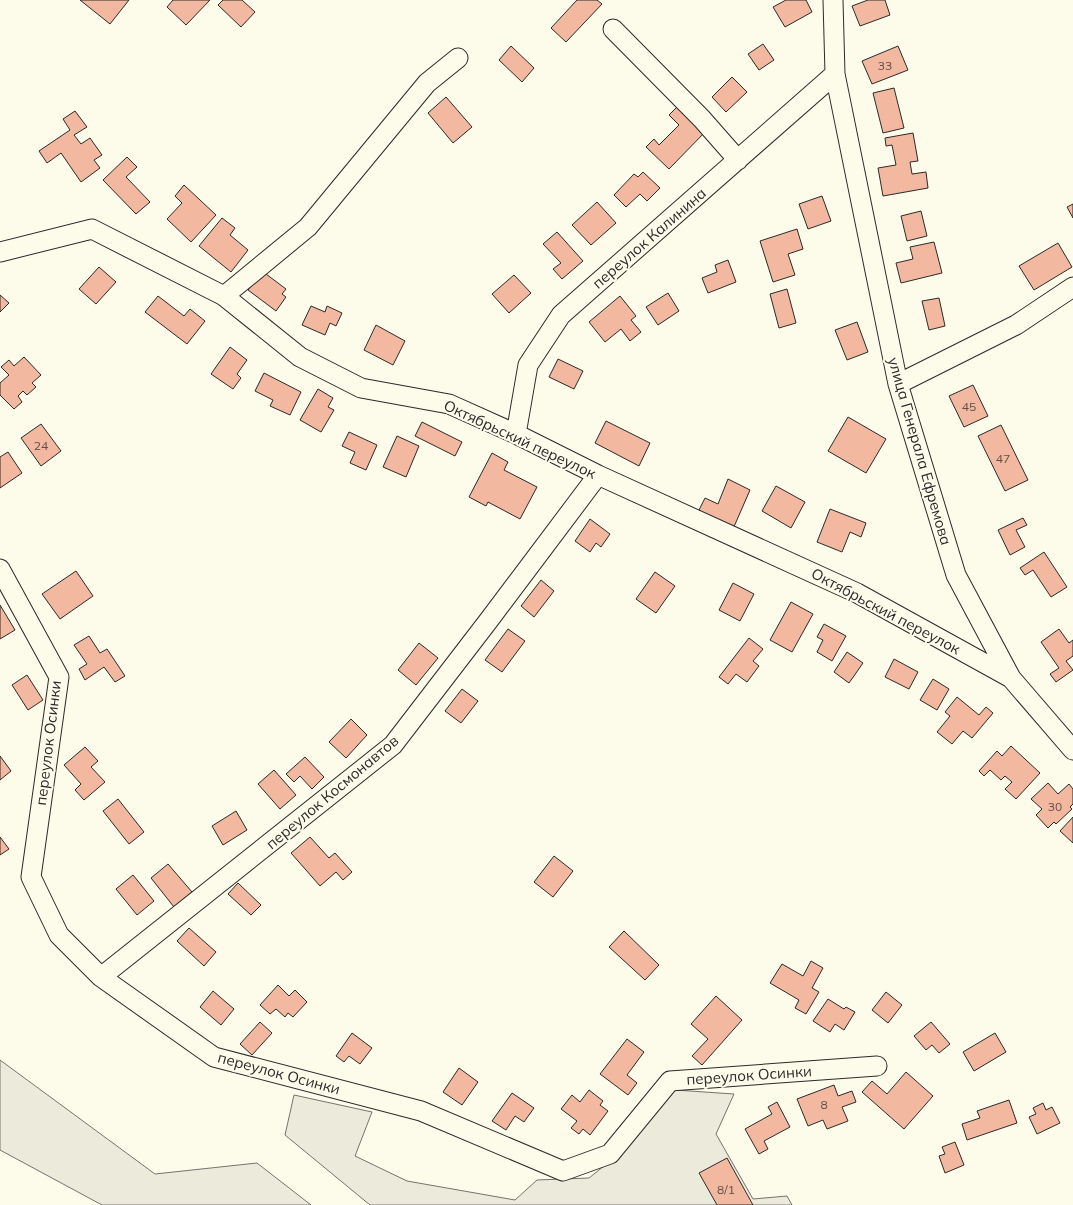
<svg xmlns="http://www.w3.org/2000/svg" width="1073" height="1205" font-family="Mulish,sans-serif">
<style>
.green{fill:#ecebdb;stroke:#74746e}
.building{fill:#f2b8a0;stroke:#2b2b2b}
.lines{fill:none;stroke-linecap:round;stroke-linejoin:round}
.minor-casing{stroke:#2b2b2b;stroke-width:21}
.minor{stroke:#fdfbea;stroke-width:19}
.labels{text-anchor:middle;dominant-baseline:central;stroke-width:4;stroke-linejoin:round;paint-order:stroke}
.number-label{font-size:12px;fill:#5d4e48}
.street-label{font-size:15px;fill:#2b2b2b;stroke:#fdfbea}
</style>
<rect width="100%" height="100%" fill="#fdfbea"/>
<path class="green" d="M 0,1060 L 155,1174 L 257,1163 L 311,1205 L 102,1205 L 0,1150 Z
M 675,1090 L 734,1094 L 716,1134 L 753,1199 L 787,1196 L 792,1205 L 370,1205 L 285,1135 L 294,1095 L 372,1112 L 355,1156 L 407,1181 L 515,1200 L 537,1180 L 589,1178 L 629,1146 Z"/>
<path class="building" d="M 80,0 L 129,0 L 110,24 Z
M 173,0 L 210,0 L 186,25 L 167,7 Z
M 223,0 L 242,0 L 255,12 L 241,27 L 218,5 Z
M 577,0 L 597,0 L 602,4 L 566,42 L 551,28 Z
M 786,0 L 806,0 L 812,12 L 785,27 L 773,7 Z
M 868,0 L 885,0 L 890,15 L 860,26 L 852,6 Z
M 763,44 L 774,60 L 759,70 L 748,54 Z
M 511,46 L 534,68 L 522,82 L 499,60 Z
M 898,46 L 908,70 L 872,84 L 862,61 Z
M 732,77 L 747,92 L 726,112 L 712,97 Z
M 894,88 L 904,128 L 883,133 L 873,93 Z
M 446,97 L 472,127 L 453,143 L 428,113 Z
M 680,104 L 707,130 L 669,169 L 646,147 L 654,139 L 659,145 L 679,125 L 669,115 Z
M 75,111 L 87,127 L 74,135 L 81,144 L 90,138 L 102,155 L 94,160 L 100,168 L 81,182 L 61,153 L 47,163 L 39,151 L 70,130 L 63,119 Z
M 913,133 L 918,161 L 910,162 L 912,174 L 926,172 L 928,188 L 883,196 L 878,168 L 896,165 L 892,145 L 886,146 L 885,138 Z
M 127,157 L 137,167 L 126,177 L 150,202 L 136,214 L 103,180 Z
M 643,172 L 660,188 L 647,201 L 640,194 L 626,207 L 614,195 L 634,174 L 638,177 Z
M 184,185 L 216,215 L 191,242 L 167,219 L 182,203 L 175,196 Z
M 822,196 L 831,221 L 808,229 L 799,204 Z
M 597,202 L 616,223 L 591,245 L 572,225 Z
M 1073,204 L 1073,218 L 1067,207 Z
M 921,211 L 927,236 L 907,241 L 901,216 Z
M 222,218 L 235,228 L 230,235 L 248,250 L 231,272 L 199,246 Z
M 797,229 L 803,249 L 788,254 L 795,275 L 773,282 L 760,241 Z
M 557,232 L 583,261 L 562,279 L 553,269 L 561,263 L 543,244 Z
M 934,242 L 942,273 L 901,283 L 896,263 L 913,259 L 910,247 Z
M 1058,243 L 1072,267 L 1034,290 L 1019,266 Z
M 728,260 L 736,282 L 708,293 L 702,278 L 717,272 L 715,265 Z
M 99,267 L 116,282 L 96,304 L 79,289 Z
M 262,271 L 286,289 L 282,294 L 286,297 L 276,311 L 248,290 Z
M 514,275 L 531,293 L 509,313 L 492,294 Z
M 787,289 L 796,323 L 779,328 L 770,294 Z
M 668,293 L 679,311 L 658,325 L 646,307 Z
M 0,295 L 9,303 L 0,312 Z
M 158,296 L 184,316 L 190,309 L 205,321 L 187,344 L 145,312 Z
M 620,296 L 636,316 L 631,320 L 641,332 L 630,341 L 621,329 L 605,342 L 589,322 Z
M 939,298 L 945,326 L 929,330 L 922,301 Z
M 311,306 L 325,312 L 327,306 L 342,313 L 336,326 L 330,323 L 325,335 L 302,325 Z
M 857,322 L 868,352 L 847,360 L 835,330 Z
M 376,325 L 405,341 L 393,365 L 364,350 Z
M 230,347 L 247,360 L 237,374 L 241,378 L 233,389 L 211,374 Z
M 24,357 L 41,375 L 32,383 L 36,387 L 27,395 L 23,391 L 18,396 L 22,402 L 14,409 L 0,395 L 0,383 L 9,375 L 1,367 L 9,360 L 14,366 Z
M 558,359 L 583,371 L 574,389 L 549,377 Z
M 264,373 L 301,392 L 290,415 L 270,406 L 273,400 L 255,391 Z
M 973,385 L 988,416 L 964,427 L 949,396 Z
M 318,389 L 333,398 L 328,407 L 334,410 L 321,432 L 300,420 Z
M 848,417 L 886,439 L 866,473 L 828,451 Z
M 606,421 L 650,443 L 639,466 L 595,443 Z
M 422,422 L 462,442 L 455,456 L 415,436 Z
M 41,424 L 61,451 L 41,466 L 21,438 Z
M 1001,425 L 1028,480 L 1005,491 L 978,436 Z
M 349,432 L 377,445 L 366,470 L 350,463 L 355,452 L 342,446 Z
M 397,436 L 419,446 L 406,477 L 383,467 Z
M 8,452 L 22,473 L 0,488 L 0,457 Z
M 492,453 L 508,462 L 504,470 L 537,487 L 520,519 L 488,502 L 486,506 L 469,497 Z
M 728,479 L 750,490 L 733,529 L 698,512 L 705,498 L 718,504 Z
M 776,486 L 805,502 L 791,528 L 762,511 Z
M 830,509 L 866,523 L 861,537 L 850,532 L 842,552 L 817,542 Z
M 1023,518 L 1027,525 L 1016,530 L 1025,547 L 1010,555 L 998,530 Z
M 590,519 L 610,534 L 601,547 L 596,543 L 590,552 L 575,541 Z
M 1044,552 L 1067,587 L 1051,597 L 1033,570 L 1025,575 L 1020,568 Z
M 76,571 L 93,596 L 60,619 L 42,594 Z
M 655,572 L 675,586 L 656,613 L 636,599 Z
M 541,580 L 554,591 L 534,617 L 521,606 Z
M 733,583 L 754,594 L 740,621 L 719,610 Z
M 791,602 L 813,614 L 792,652 L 770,640 Z
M 0,605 L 15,630 L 0,639 Z
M 824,624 L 846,636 L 832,661 L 817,652 L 823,640 L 817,637 Z
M 508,629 L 525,641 L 502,672 L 485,660 Z
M 1059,629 L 1069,643 L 1073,640 L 1073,656 L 1066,661 L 1073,670 L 1056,682 L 1050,674 L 1059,668 L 1041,642 Z
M 89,636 L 100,653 L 107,649 L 125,676 L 115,682 L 104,667 L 85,680 L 79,669 L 87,664 L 74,645 Z
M 749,638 L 763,649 L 753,661 L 759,666 L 747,682 L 736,674 L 728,684 L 719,677 Z
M 419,643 L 438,658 L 416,685 L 398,670 Z
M 847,652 L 863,663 L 849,683 L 834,672 Z
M 894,659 L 918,672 L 909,689 L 885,677 Z
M 27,675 L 43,700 L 28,710 L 12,685 Z
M 933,679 L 949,689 L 937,710 L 920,700 Z
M 462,689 L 478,701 L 461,723 L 445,711 Z
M 957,697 L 979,715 L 986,707 L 993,713 L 972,738 L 963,731 L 952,744 L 937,732 L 950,716 L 945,712 Z
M 351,719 L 367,735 L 346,758 L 329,742 Z
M 1011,746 L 1040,773 L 1016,799 L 1005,789 L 1012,782 L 1005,776 L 1001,780 L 990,770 L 984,776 L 979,771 L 997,751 L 1002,756 Z
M 85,747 L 98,761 L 91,767 L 105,782 L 84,800 L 75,790 L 81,784 L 64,765 Z
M 0,756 L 11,771 L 0,780 Z
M 305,757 L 324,777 L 312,789 L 300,776 L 294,782 L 286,774 Z
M 274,770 L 296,795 L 280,809 L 258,784 Z
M 1048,783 L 1058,794 L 1069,784 L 1073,789 L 1073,804 L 1070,807 L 1072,809 L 1056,824 L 1054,822 L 1048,828 L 1036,815 L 1042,809 L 1031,799 Z
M 118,799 L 144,832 L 129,844 L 103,811 Z
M 236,811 L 247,830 L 223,845 L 212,826 Z
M 1073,817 L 1073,843 L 1060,831 Z
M 0,837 L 9,849 L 0,855 Z
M 310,837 L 329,858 L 335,853 L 352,872 L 343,880 L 336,872 L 320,886 L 291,853 Z
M 554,856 L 573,871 L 553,897 L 534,882 Z
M 168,864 L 192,892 L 174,907 L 151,878 Z
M 133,875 L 154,901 L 137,915 L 116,889 Z
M 238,883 L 261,905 L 251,915 L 228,894 Z
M 189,928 L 216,952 L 204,966 L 177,941 Z
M 624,931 L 659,965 L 645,980 L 609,947 Z
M 811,961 L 823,968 L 812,988 L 819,992 L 806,1014 L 795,1008 L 799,1000 L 770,983 L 782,964 L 803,976 Z
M 278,985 L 289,996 L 295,990 L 307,1002 L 293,1017 L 288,1013 L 285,1017 L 276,1009 L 270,1014 L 260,1005 Z
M 213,991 L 234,1009 L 221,1025 L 200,1007 Z
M 886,992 L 902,1005 L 888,1023 L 872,1010 Z
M 716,996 L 742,1020 L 702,1065 L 692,1056 L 708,1039 L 691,1024 Z
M 828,999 L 844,1009 L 846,1007 L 855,1012 L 844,1030 L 835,1024 L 830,1032 L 813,1021 Z
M 260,1022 L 272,1033 L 252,1055 L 240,1044 Z
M 931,1022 L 950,1044 L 939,1053 L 932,1045 L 926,1050 L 914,1036 Z
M 352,1033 L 372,1048 L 360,1064 L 349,1056 L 344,1062 L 336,1056 Z
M 995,1033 L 1006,1052 L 974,1071 L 963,1052 Z
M 627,1039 L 644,1052 L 627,1075 L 637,1083 L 628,1095 L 600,1074 Z
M 459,1068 L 478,1082 L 462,1105 L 443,1092 Z
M 906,1072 L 933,1096 L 904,1129 L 862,1092 L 872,1081 L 887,1094 Z
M 834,1085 L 838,1096 L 852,1091 L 856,1102 L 842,1107 L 848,1121 L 827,1129 L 823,1120 L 808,1126 L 797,1099 Z
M 589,1090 L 603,1101 L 600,1105 L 608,1111 L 590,1135 L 583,1129 L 579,1134 L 571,1128 L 577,1121 L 561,1109 L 572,1095 L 580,1102 Z
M 512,1093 L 534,1108 L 524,1122 L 515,1116 L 506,1130 L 492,1121 Z
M 1009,1100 L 1017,1123 L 967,1140 L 962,1124 L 980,1118 L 977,1111 Z
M 777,1102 L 790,1127 L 764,1141 L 768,1149 L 759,1154 L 745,1129 L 772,1114 L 768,1107 Z
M 1043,1103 L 1046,1110 L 1052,1107 L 1060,1123 L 1037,1134 L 1029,1117 L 1036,1114 L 1033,1108 Z
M 955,1142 L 964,1165 L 945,1173 L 939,1156 L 945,1154 L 942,1147 Z
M 727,1158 L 753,1205 L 717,1205 L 699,1173 Z"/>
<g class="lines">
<g class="minor-casing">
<path id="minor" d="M 833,0 L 835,74 L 898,384 L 956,575 L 1011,678 L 1073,750
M 613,29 L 702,119 L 738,160
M 0,252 L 92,229 L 224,296 L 300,357 L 361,388 L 449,404 L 516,434 L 598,475 L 857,593 L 1011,678
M 224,296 L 308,227 L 427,83 L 458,58
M 898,384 L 1016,325 L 1073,287
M 516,434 L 528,365 L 561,315 L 835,74
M 0,569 L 59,677 L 31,877 L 59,935 L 101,977 L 214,1057 L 421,1111 L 563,1171 L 610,1154 L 670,1081 L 877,1066
M 101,977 L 393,745 L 489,620 L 598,475"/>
</g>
<use href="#minor" class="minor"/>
</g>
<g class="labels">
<g class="number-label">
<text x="885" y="65">33</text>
<text x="969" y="406">45</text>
<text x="41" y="445">24</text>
<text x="1003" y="458">47</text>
<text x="1055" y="806">30</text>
<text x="824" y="1104">8</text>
<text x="726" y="1189">8/1</text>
</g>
<g class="street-label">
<text transform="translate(649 238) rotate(-41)">переулок Калинина</text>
<text transform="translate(520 439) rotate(25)">Октябрьский переулок</text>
<text transform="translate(920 451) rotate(74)">улица Генерала Ефремова</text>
<text transform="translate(886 611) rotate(28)">Октябрьский переулок</text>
<text transform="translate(48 743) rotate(-83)">переулок Осинки</text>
<text transform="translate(332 792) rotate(-40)">переулок Космонавтов</text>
<text transform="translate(279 1073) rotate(15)">переулок Осинки</text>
<text transform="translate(749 1075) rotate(-4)">переулок Осинки</text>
</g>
</g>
</svg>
